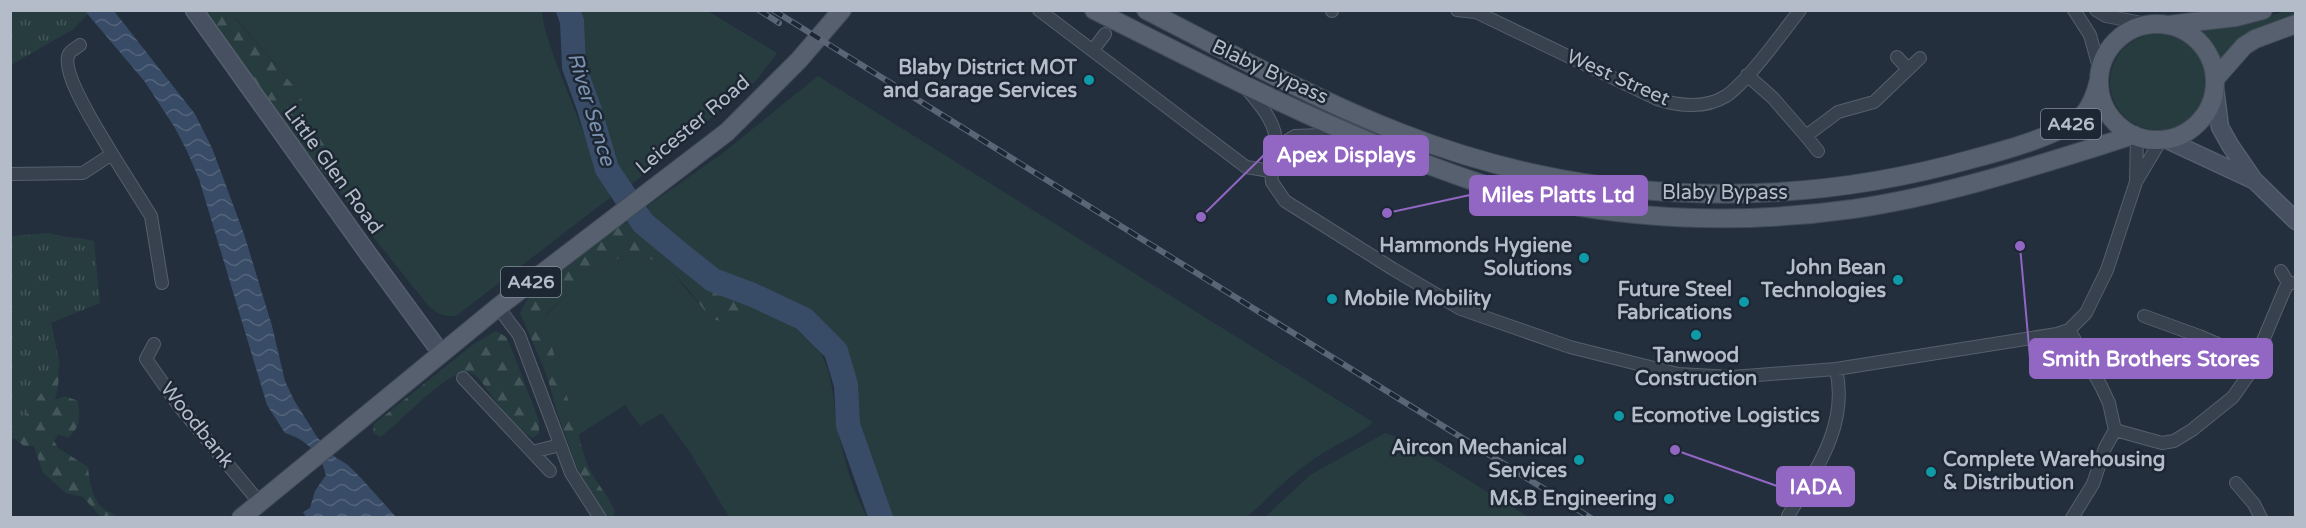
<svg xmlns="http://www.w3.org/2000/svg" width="2306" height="528" font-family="'Varela Round',sans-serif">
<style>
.grass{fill:#263c3f}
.forest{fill:url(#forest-firs)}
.park{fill:url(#park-tufts)}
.water{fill:url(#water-waves)}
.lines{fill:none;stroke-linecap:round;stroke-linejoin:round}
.river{stroke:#394c67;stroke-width:24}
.street-casing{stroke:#565f6c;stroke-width:14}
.secondary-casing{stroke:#565f6c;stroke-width:19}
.primary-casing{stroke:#414a57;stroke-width:20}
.street{stroke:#38414e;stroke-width:12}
.secondary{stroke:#465061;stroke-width:16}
.primary{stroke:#56606e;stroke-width:18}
.rail-casing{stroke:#5a6575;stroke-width:6}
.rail{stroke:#1d2633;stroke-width:4;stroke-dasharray:11;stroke-linecap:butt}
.culture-dot{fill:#0f9aa8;stroke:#1d2633;stroke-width:2}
.labels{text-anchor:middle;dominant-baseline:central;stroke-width:5;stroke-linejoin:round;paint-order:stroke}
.shield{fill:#1d2633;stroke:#878f9c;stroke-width:1.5}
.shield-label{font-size:18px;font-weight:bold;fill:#b4bcc9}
.poi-label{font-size:20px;font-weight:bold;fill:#b4bcc9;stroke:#1d2633;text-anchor:end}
.street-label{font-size:20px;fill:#b4bcc9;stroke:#1d2633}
.water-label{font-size:21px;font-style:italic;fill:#7c92b1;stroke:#1d2633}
.leader{fill:none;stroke:#9266c3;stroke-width:2}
.callout-dot{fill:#9266c3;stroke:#1d2633;stroke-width:2}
.callout{fill:#9266c3;stroke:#9266c3;stroke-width:2}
.callout-label{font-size:21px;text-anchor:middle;font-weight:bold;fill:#fff}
</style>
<defs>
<pattern id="forest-firs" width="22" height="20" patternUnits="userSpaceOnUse" patternTransform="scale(1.5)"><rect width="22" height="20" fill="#263c3f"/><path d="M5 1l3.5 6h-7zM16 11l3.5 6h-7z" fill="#435659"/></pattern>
<pattern id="park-tufts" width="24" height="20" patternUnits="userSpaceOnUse" patternTransform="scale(1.5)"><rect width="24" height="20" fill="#263c3f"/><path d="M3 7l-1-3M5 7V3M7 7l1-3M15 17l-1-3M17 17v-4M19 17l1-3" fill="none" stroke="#435659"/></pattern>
<pattern id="water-waves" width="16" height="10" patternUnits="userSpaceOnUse" patternTransform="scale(1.5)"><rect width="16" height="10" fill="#394c67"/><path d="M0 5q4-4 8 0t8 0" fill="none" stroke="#53647b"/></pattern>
</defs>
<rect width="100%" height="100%" fill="#242f3e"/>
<path class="grass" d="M 248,10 L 542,11 L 544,26 L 554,57 L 585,137 L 611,197 L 456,316 C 442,317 435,313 426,303 L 359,219 L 367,221 L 362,205 L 319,137 L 297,90 L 235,17 Z
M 571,11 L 708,11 L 777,53 L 757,80 L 631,185 L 625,185 L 615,174 L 611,152 L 570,47 L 568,25 Z
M 2285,11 L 2295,11 L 2295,14 L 2250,33 L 2219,62 L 2209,43 L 2196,32 L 2198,28 L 2241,25 Z
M2110 82a48 48 0 1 1 96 0a48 48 0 1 1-96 0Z
M 818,76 L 1373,422 C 1356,438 1333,445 1314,459 C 1289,475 1269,498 1247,517 L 883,517 L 876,497 L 871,475 L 854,430 L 852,397 L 847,371 L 834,344 L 808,315 L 774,298 L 712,276 L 644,220 L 649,205 L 724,152 Z
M 639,252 L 670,270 L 699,304 L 726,316 L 732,313 L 755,312 L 756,309 C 776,318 801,328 815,345 C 834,369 832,397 837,425 C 843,457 852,489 867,517 L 729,517 L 691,454 L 662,413 L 640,426 L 625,405 L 578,435 L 548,335 L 545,316 L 568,294 L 620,257 Z
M 1385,433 L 1399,438 L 1529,517 L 1265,517 L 1310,475 Z"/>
<path class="forest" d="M 205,11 L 248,11 L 235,18 L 297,90 L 319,137 L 362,205 L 367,222 L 359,219 L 338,189 L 293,136 Z
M 631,221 L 695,275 L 756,309 L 755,312 L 749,314 L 732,313 L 721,321 L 711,319 L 688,289 L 670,270 L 639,252 L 620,257 L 568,294 L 545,315 C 551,351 564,385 574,419 C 580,437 582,455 591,472 C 599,486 609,497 615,512 L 612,518 L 605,517 L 578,470 L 559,418 L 546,373 L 520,313 L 527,300 L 615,228 Z
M 51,323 C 56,350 63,373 55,400 L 65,396 L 78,401 C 80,418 81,426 68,438 L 58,434 L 54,441 L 58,448 L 88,467 C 89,480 93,502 104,509 C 110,513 113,513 117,517 L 101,517 L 83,497 L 66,493 L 43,473 L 34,446 L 24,446 L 14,438 L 11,441 L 11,401 Z
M 496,331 L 506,337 L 512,350 L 539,421 L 539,434 L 533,438 C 514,428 504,412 491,395 C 485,387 479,375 469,372 C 449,368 397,426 380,437 L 373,433 L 374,424 L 475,343 Z"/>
<path class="park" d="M 85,10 L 88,14 L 72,30 L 11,65 L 11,11 Z
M 49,233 C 64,238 79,237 94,241 L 100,303 L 51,323 L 60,366 L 21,422 L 11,432 L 11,236 Z"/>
<path class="water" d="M 85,11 L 114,11 L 195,114 L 212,148 L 244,234 L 272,326 L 285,381 L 294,400 L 317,437 L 335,457 L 348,465 L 361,478 L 396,517 L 306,517 L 303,512 L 310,508 L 315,491 L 326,475 C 321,453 305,439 285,433 L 267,405 L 199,179 L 187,151 L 175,128 L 145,82 Z"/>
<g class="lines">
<path class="river" d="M 568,10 L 572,21 L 574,67 L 589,108 L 607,169 L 643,223 L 684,257 L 713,280 L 753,295 L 804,319 L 836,351 L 846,385 L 848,425 L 881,518"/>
<g class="street-casing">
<path id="street" d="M 1039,10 L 1246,167 L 1271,171 L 1272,182 L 1285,201 L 1393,269 L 1461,309 L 1570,347 L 1678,374 L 1732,377 L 1836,369 L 2057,334 L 2069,330 L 2086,313 L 2107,270 L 2136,182 L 2161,140
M 1457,10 L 1476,12 L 1657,99 C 1679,106 1705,109 1726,96 C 1747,82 1783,32 1800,10
M 2074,10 L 2090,35 L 2100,71
M 2096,10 L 2106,16 L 2152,25
M 1332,11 L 1332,10
M 80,45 C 76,48 70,51 69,54 C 59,72 102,136 112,154
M 1093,50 L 1105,34
M 1897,57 L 1908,69
M 1747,75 L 1773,98 L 1806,136 L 1838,112 L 1874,102 L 1920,58
M 1247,89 C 1261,106 1278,124 1276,148 C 1275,155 1271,163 1271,171
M 1806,136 L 1818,151
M 1276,148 L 1295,136 L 1346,134
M 10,174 L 83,173 L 112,154 L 151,216 L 162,283
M 2136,182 L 2137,136
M 2281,271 L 2288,283
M 498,307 L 519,335 L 571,473 L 600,518
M 2144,316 L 2199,336 L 2255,360
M 2069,330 L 2101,386 L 2109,403 L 2115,430 L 2105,448 L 2093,484 L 2072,518
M 154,344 L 146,359 L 179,406 L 260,503
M 463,378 L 550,471
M 2115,430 L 2162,443 L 2174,441 L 2192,430 L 2233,397 L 2249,374 L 2284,291 L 2288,283 L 2296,283
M 532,452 L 560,445
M 2236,483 L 2254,504 L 2261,518
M 1788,516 C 1816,470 1849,425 1836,369"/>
</g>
<g class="secondary-casing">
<path id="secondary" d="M 194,10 L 369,255 L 441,353
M 2215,88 L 2220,127 L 2230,145 L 2254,180 L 2296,221
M 2165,139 L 2253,180"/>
</g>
<g class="primary-casing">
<path id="primary" d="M 1094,10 C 1192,59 1290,110 1392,151 C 1429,165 1466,180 1505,191 C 1618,221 1738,225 1853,209 C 1949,195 2041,164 2134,135
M 1146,10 C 1230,53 1314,99 1401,133 C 1584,205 1784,212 1972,159 C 2002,151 2059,136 2082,116 C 2092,106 2096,93 2099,80
M2099 82a58 58 0 1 1 116 0a58 58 0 1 1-116 0Z
M 2168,25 L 2236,17 L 2263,10
M 2215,79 L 2244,46 L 2255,39 L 2296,24
M 241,518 L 498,307 L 727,132 L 799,60 L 842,10"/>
</g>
<use href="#street" class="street"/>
<use href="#secondary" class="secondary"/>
<use href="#primary" class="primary"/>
<g class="rail-casing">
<path id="rail" d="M 759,10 L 779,23
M 773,10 L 1591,518"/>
</g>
<use href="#rail" class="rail"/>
</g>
<g class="culture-dot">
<circle cx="1089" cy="80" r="6"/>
<circle cx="1584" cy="258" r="6"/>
<circle cx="1898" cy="280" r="6"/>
<circle cx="1332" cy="299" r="6"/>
<circle cx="1744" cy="302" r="6"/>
<circle cx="1696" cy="335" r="6"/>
<circle cx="1619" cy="416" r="6"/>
<circle cx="1579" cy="460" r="6"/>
<circle cx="1931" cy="472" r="6"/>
<circle cx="1669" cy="499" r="6"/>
</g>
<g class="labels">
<g class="shield">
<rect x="2041" y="109" width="60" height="30" rx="4.5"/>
<rect x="501" y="267" width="60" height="30" rx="4.5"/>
</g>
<g class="shield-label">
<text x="2071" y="124">A426</text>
<text x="531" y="282">A426</text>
</g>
<g class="poi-label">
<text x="1077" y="68">Blaby District MOT<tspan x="1077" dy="23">and Garage Services</tspan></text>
<text x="1572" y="246">Hammonds Hygiene<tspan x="1572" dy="23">Solutions</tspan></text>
<text x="1886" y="268">John Bean<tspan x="1886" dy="23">Technologies</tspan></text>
<text x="1732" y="290">Future Steel<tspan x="1732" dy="23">Fabrications</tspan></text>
<text x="1344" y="299" text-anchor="start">Mobile Mobility</text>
<text x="1696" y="356" text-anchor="middle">Tanwood<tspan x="1696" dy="23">Construction</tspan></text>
<text x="1631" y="416" text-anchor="start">Ecomotive Logistics</text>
<text x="1567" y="448">Aircon Mechanical<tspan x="1567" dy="23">Services</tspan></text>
<text x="1943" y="460" text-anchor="start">Complete Warehousing<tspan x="1943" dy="23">&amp; Distribution</tspan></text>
<text x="1657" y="499">M&amp;B Engineering</text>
</g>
<g class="street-label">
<text transform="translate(1270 72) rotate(25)">Blaby Bypass</text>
<text transform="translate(1618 78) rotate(24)">West Street</text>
<text transform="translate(693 125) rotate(-40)">Leicester Road</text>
<text transform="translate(333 170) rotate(54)">Little Glen Road</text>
<text x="1725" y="193">Blaby Bypass</text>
<text transform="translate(197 425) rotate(51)">Woodbank</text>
</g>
<g class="water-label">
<text transform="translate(591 109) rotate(73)">River Sence</text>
</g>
</g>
<path class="leader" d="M1201 217L1264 155M1387 213L1470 195M2020 246L2030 358M1675 450L1777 486"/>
<g class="callout-dot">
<circle cx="1201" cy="217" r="6"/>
<circle cx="1387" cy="213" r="6"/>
<circle cx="2020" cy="246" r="6"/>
<circle cx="1675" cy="450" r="6"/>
</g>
<g class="callout">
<rect x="1264" y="136" width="164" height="39" rx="6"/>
<rect x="1470" y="176" width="177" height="39" rx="6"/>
<rect x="2030" y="339" width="242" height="39" rx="6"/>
<rect x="1777" y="467" width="77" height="39" rx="6"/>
</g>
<g class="callout-label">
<text x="1346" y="162">Apex Displays</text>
<text x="1558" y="202">Miles Platts Ltd</text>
<text x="2151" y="366">Smith Brothers Stores</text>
<text x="1816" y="494">IADA</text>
</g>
<rect width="2306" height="528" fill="none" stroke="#b4bcc9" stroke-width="24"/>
</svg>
